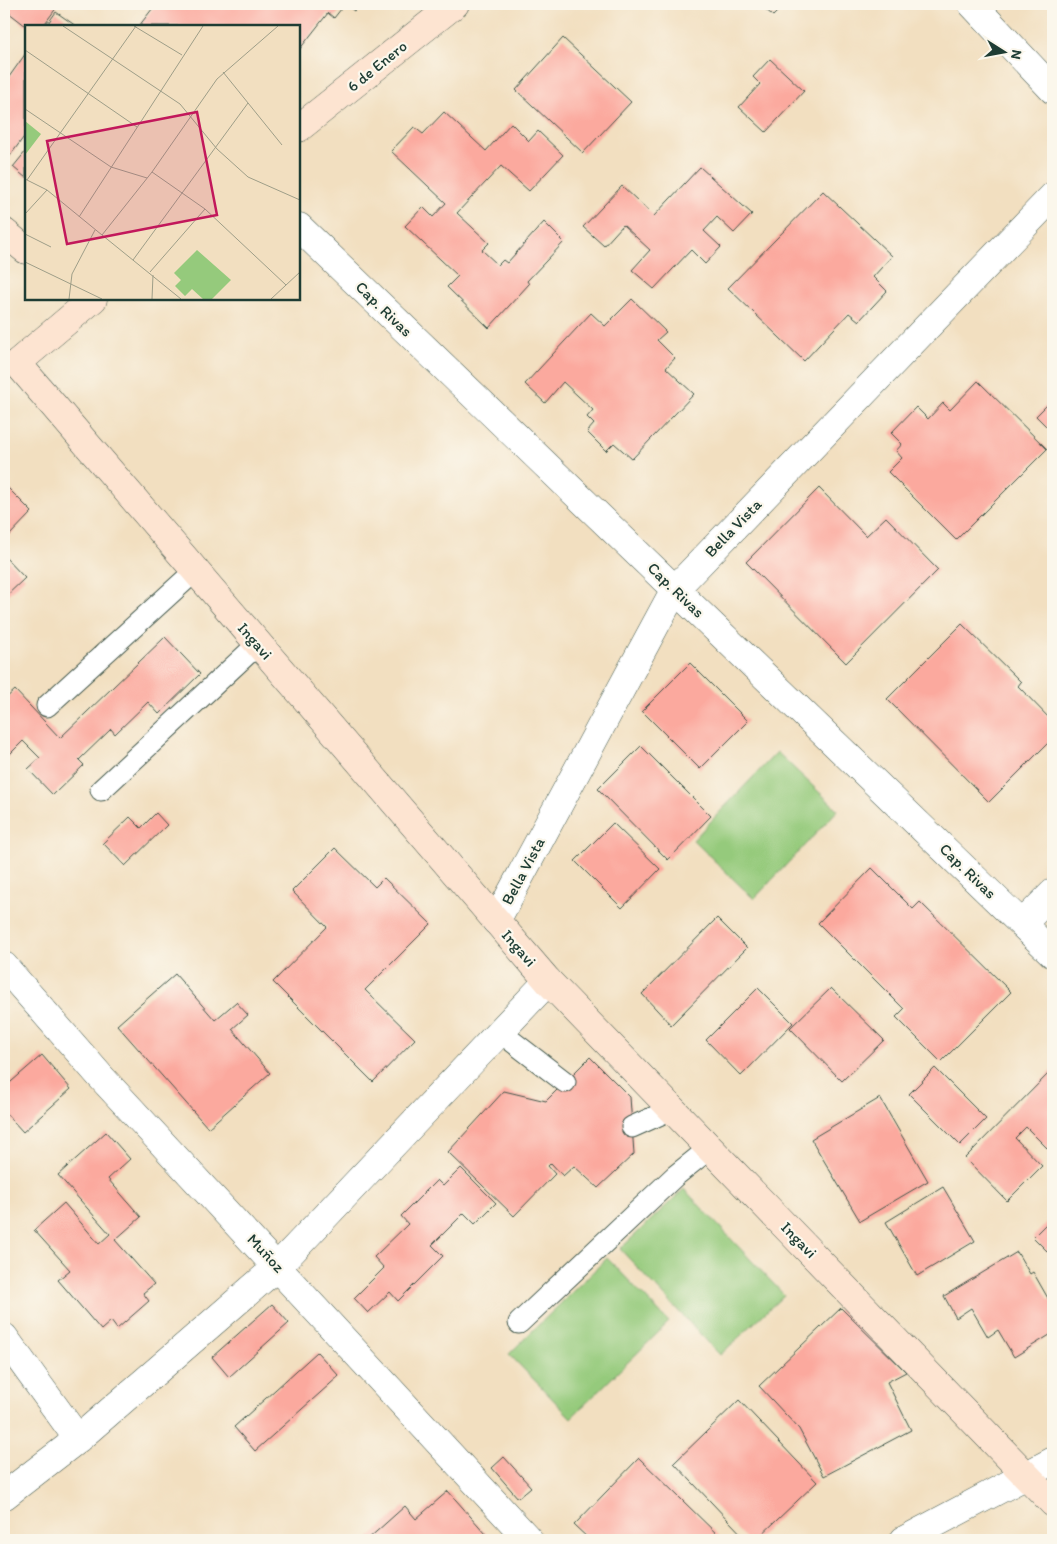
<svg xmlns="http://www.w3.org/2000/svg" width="1057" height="1544" font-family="Itim,sans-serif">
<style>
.green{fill:#95ca7c;stroke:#5a8458}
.building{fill:#fba99e}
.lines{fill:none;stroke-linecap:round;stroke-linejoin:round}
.service-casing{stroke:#3f5549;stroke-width:23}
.minor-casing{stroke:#3f5549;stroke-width:29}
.secondary-casing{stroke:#3f5549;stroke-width:29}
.service{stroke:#fff;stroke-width:21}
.minor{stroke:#fff;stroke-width:28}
.secondary{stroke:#fde4d1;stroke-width:28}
.labels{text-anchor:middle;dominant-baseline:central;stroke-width:4.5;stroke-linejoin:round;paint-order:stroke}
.street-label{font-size:16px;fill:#1f3d34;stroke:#fbf7ec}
.inset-road{fill:none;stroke:#9e9e88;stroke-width:1}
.view{fill:#c2185b;fill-opacity:0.15;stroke:#c2185b;stroke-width:2.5}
.inset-edge{fill:none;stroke:#1f3d34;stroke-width:2.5}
</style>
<rect width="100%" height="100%" fill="#fbf7ec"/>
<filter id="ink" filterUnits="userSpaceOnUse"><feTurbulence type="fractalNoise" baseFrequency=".02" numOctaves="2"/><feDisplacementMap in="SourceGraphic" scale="10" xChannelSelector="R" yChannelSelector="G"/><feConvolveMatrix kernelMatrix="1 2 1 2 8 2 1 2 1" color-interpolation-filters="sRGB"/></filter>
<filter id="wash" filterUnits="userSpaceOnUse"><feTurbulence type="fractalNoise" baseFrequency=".0096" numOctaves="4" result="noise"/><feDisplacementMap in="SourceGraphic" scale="20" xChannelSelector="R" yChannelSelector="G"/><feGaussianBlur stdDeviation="1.12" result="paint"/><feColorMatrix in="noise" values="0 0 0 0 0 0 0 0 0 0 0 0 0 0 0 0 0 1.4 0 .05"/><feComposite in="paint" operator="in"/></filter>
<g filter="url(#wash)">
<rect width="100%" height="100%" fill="#f2dfc0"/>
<path class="green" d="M 777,752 L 838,810 L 754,899 L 693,840 Z
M 684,1189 L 784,1295 L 720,1355 L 620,1249 Z
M 607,1258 L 669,1322 L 571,1418 L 509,1354 Z"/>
<g id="blocks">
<path class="building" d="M 4,4 L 53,4 L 57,7 L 43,26 L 26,26 L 4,9 Z
M 156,4 L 360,4 L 354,11 L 345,4 L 334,18 L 328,13 L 299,50 L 299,26 L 139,26 Z
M 760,4 L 785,4 L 773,16 Z
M 56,12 L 76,26 L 46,26 Z
M 563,38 L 631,102 L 583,153 L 516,90 Z
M 26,53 L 26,134 L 7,160 L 4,158 L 4,84 Z
M 770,59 L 804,91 L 766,132 L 739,107 L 760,84 L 753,77 Z
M 444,112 L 486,151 L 511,123 L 529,141 L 538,131 L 563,155 L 529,191 L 501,166 L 457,213 L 489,243 L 482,250 L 498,265 L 503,260 L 507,263 L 544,222 L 564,242 L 527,281 L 529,284 L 489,328 L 447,287 L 458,276 L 405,226 L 423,207 L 433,217 L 446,203 L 391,151 L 414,127 L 423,134 Z
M 26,151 L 26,178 L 13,167 Z
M 700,167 L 752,214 L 734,233 L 717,217 L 704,231 L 721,247 L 705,264 L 691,250 L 654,289 L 632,270 L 650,250 L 623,225 L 604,246 L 583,227 L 622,186 L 654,216 Z
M 823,191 L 892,256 L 873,277 L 887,291 L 859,321 L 849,313 L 804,361 L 728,288 Z
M 632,299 L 666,332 L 657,340 L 675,358 L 666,368 L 694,394 L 632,459 L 614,443 L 606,451 L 587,432 L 594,424 L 587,417 L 593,410 L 563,382 L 545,403 L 525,384 L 591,313 L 605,326 Z
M 978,381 L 1047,449 L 956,540 L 888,472 L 902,458 L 896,451 L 902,444 L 891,433 L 916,407 L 928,419 L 943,403 L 950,410 Z
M 1053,399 L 1053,433 L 1036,416 Z
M 4,484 L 32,512 L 6,539 L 4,537 Z
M 819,488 L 866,536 L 886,517 L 938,570 L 846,663 L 746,562 Z
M 4,556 L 25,578 L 4,598 Z
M 962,624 L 1021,682 L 1018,686 L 1053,722 L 1053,738 L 989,802 L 887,699 Z
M 165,637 L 200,674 L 159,714 L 148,702 L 115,734 L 111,729 L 79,760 L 84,765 L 53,795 L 28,769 L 40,758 L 23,741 L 4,760 L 4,700 L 15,690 L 60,738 Z
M 690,663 L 748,721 L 700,769 L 642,711 Z
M 641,746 L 711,816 L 668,860 L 598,789 Z
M 156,813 L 167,825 L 125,866 L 103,843 L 130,817 L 141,828 Z
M 613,823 L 660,869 L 622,908 L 575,861 Z
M 335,848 L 375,887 L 384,878 L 431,924 L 365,990 L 415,1039 L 373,1082 L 273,982 L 327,927 L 292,891 Z
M 872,868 L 913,909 L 920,902 L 1011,992 L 941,1062 L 896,1017 L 904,1009 L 818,923 Z
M 717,918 L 747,948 L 671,1025 L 642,994 Z
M 175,974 L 215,1020 L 236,1002 L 248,1015 L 232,1029 L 270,1073 L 208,1128 L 117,1025 Z
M 758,988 L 793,1023 L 741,1076 L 706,1040 Z
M 831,988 L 884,1040 L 842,1081 L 790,1028 Z
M 42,1055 L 71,1089 L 23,1132 L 4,1111 L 4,1088 Z
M 590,1057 L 630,1097 L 634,1154 L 598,1188 L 574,1166 L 563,1176 L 551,1163 L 548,1166 L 555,1174 L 514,1216 L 448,1152 L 504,1091 L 546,1101 Z
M 935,1068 L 986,1119 L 960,1145 L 909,1094 Z
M 1053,1069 L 1053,1154 L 1026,1127 L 1015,1138 L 1042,1166 L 1007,1201 L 965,1158 Z
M 880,1098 L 928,1181 L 860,1221 L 811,1139 Z
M 106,1132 L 130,1159 L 108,1179 L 141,1217 L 115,1240 L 154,1284 L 143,1293 L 149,1301 L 117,1329 L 111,1321 L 101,1330 L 58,1280 L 70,1270 L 34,1230 L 64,1203 L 99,1244 L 110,1234 L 58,1175 Z
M 461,1168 L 496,1203 L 475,1224 L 464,1213 L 432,1245 L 443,1256 L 398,1301 L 390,1292 L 368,1313 L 354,1298 L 384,1268 L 374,1257 L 408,1224 L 401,1216 L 437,1180 L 443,1186 Z
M 943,1187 L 975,1241 L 917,1276 L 886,1222 Z
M 1053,1217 L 1053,1257 L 1033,1237 Z
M 1017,1252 L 1030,1274 L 1033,1272 L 1049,1300 L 1053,1298 L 1053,1333 L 1014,1357 L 998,1330 L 988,1337 L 971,1308 L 956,1318 L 944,1296 Z
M 272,1304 L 289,1323 L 229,1377 L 212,1357 Z
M 841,1308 L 906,1372 L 887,1382 L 911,1430 L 824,1476 L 799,1429 L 759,1386 Z
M 317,1352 L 339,1376 L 255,1451 L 234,1427 Z
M 739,1400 L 817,1482 L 756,1540 L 747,1540 L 674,1463 Z
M 504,1457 L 531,1487 L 518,1498 L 492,1468 Z
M 639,1458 L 723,1540 L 590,1540 L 574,1525 Z
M 448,1491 L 486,1534 L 479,1540 L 367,1540 L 405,1506 L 416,1519 Z"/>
</g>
</g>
<g filter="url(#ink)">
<use href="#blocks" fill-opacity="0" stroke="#3f5549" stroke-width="1"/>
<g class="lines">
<g class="service-casing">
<path id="service" d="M 47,706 L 195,571
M 101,790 L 258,644
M 500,1032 L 565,1082
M 632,1127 L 672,1109
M 519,1323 L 675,1176 L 710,1148"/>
</g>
<g class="minor-casing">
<path id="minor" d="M 972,4 L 1053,90
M 299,227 L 1053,954
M 496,921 L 675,589 L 1053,196
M 1022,924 L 1053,893
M 4,966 L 100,1076 L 529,1540
M 4,1337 L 78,1439
M 4,1496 L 78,1439 L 278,1266 L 548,981
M 904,1540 L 1053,1461"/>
</g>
<g class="secondary-casing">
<path id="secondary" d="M 299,128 L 455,4
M 4,232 L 26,250
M 93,299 L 17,363 L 548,981 L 1053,1503"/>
</g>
<use href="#service" class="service"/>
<use href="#minor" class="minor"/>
<use href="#secondary" class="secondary"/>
</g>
</g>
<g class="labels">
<g class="street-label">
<text transform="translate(377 66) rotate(-39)">6 de Enero</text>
<text transform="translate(384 309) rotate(44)">Cap. Rivas</text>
<text transform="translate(733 528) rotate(-46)">Bella Vista</text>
<text transform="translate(676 590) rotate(44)">Cap. Rivas</text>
<text transform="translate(255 641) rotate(49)">Ingavi</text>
<text transform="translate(523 871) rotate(-62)">Bella Vista</text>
<text transform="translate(968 871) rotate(44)">Cap. Rivas</text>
<text transform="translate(519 948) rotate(49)">Ingavi</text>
<text transform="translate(799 1240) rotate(46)">Ingavi</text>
<text transform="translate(266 1253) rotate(47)">Muñoz</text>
</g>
</g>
<g transform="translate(25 25)">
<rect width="275" height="275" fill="#f2dfc0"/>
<path d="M 0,96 L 16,109 L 0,130 ZM 172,225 L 206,255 L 187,274 L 178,274 L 167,264 L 160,271 L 150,261 L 156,255 L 149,248 Z" fill="#95ca7c"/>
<path class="inset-road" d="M 38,1 L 155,79 L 192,124 L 223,152 L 275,175M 109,1 L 157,30M 0,25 L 112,102M 198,47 L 257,120M 0,84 L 86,142 L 122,153M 127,147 L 180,184 L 261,260M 0,154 L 22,165 L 77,210 L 127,147 L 192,54 L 253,1M 2,155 L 111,1M 0,189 L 22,165M 54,192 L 178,1M 0,209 L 26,222M 77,210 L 156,274M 108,235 L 223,78M 0,237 L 77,274M 125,247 L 180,184M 44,274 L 47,249 L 70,205M 127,274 L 128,250M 246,274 L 275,247"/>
<path class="view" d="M 172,87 L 192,190 L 42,219 L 22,116 Z"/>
<rect width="275" height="275" class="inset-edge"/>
</g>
<rect width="1057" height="1544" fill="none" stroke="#fbf7ec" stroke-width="20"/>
<g transform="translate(1004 52) rotate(101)" stroke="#fbf7ec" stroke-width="4" paint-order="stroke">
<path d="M0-4L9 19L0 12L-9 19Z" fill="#1f3d34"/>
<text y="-8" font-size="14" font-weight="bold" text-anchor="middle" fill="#1f3d34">N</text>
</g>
</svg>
